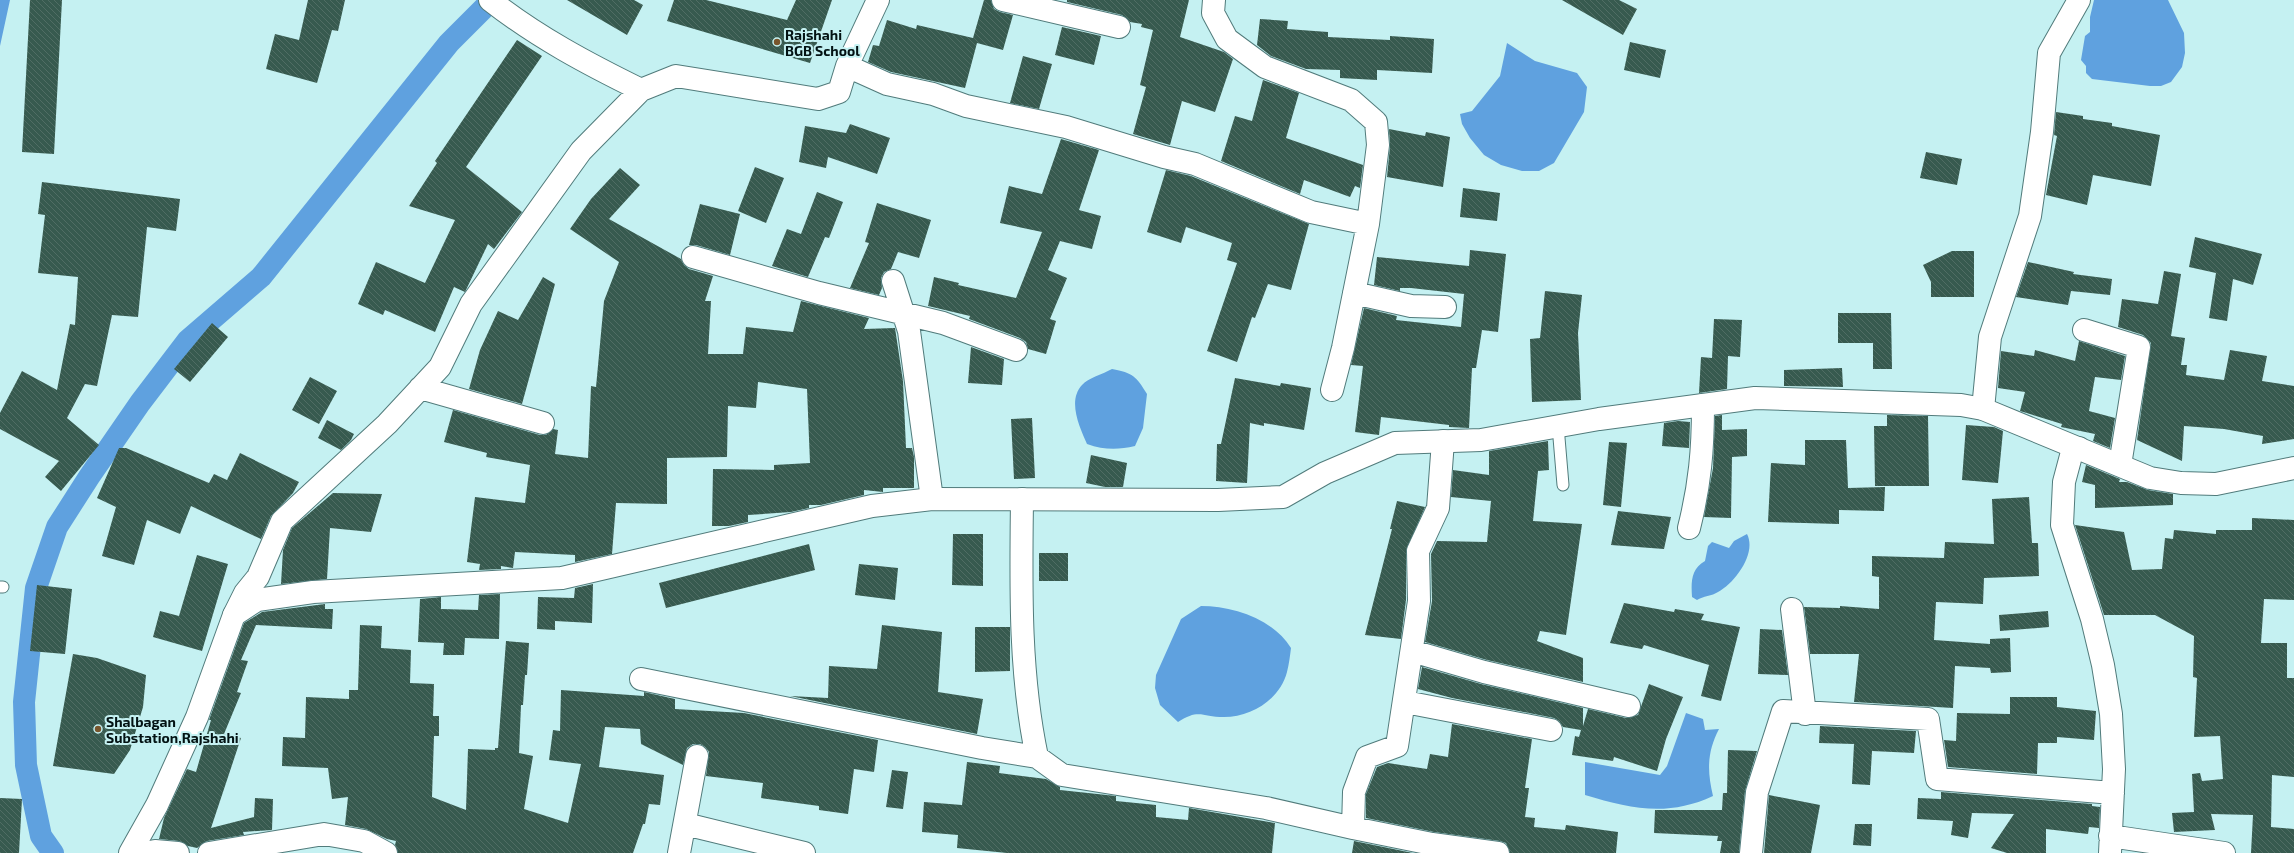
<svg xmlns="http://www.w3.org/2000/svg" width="2294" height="853" font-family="'Exo 2',sans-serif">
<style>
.water{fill:#5fa1df}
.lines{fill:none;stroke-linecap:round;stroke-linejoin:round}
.canal{stroke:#5fa1df;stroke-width:22}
.building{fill:url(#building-back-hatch)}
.service-casing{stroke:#517b7b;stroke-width:13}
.minor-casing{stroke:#517b7b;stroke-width:24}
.tertiary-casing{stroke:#517b7b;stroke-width:24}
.service{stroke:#fff;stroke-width:11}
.minor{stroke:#fff;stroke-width:22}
.tertiary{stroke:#fff;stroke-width:22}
.poi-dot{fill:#78552d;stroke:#c5f1f2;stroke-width:1.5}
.labels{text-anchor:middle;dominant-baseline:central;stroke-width:4;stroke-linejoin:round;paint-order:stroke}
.poi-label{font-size:14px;font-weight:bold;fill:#031213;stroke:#c5f1f2;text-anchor:start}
</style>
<defs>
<pattern id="building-back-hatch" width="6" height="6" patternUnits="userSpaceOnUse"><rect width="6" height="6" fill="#375a4f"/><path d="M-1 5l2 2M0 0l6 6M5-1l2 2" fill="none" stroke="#506d64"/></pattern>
</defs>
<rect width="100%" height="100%" fill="#c5f1f2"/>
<path class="water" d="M 0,0 L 10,0 L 0,46 Z
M 2094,0 L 2168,0 L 2184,33 L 2185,53 L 2182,67 L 2171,82 L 2161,86 L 2150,86 L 2092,79 L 2086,73 L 2086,66 L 2081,60 L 2085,36 L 2090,32 L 2090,17 Z
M 1507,43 L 1535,61 L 1577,73 L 1587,87 L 1584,112 L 1554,163 L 1539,171 L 1522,171 L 1501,165 L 1484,155 L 1470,138 L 1462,124 L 1460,114 L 1472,111 L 1500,76 Z
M 1112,369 C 1133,373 1136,376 1147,394 L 1143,428 L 1135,446 C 1118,450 1104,450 1087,444 C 1080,428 1067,401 1082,385 C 1088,378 1103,374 1112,369 Z
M 1747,534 C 1757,553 1735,583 1718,592 C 1712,596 1703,596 1697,600 L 1692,597 C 1691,582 1691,569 1705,561 L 1708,546 L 1712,542 L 1729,548 L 1734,541 Z
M 1201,606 C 1233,606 1273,619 1291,648 C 1290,656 1289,664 1287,672 C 1280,699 1252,717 1224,717 C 1202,717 1199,708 1178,722 L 1160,705 L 1155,688 L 1156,675 L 1181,619 Z
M 1686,713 L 1703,719 L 1705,730 L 1719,729 C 1707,752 1707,771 1713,796 C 1668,817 1631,809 1585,795 L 1585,762 L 1660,775 L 1667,766 Z"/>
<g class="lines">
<path class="canal" d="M 53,853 L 41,836 L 26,765 L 24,702 L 36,588 L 57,527 L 89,477 L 140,403 L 188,340 L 261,277 L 449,43 L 492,0"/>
</g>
<path class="building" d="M 30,0 L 62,0 L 54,154 L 22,152 Z
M 308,0 L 345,0 L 338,31 L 332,30 L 317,83 L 266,69 L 275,34 L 299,40 Z
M 567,0 L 634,0 L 643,5 L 627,35 Z
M 674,0 L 706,0 L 787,20 L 796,0 L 832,0 L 810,63 L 667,21 Z
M 984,0 L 991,0 L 994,9 L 1000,12 L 1013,15 L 1003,50 L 977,43 L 965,88 L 891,72 L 868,62 L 873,45 L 879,46 L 887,20 L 916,29 L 917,25 L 973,38 Z
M 1067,0 L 1189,0 L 1180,37 L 1224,52 L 1233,59 L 1215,112 L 1182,101 L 1170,145 L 1133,134 L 1146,87 L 1140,85 L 1153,30 L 1141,27 L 1142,24 L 1130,22 L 1122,15 L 1067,2 Z
M 1562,0 L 1619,0 L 1637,9 L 1623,35 Z
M 1260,19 L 1288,21 L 1287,29 L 1328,32 L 1328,37 L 1390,40 L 1390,36 L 1434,39 L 1432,73 L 1377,70 L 1377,80 L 1340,78 L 1340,70 L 1306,69 L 1271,56 L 1257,45 Z
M 1062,27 L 1101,36 L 1094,65 L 1055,55 Z
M 517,40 L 542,56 L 466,167 L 522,212 L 494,249 L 488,244 L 465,292 L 454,287 L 435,332 L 385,310 L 383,315 L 358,304 L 376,262 L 425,283 L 455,220 L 409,206 L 437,163 L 435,161 Z
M 1630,42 L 1666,50 L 1660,78 L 1624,70 Z
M 1023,56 L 1052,64 L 1039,109 L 1010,103 Z
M 1263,80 L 1299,93 L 1286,138 L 1363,165 L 1360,188 L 1355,186 L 1350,197 L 1304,180 L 1300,194 L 1221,161 L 1235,116 L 1252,121 Z
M 2056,112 L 2083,116 L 2083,119 L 2112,123 L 2112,126 L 2160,135 L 2151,186 L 2093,175 L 2087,205 L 2046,195 L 2057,136 L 2054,135 Z
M 850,124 L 890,138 L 877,174 L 828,157 L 826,168 L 799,162 L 805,126 L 846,133 Z
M 1389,129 L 1425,136 L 1426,132 L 1450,137 L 1443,187 L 1387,177 L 1390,146 Z
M 1061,139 L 1099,150 L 1079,210 L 1101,216 L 1092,249 L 1060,241 L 1048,270 L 1067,278 L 1050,319 L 1056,321 L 1046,354 L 1028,349 L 1026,342 L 1020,338 L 969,319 L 970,316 L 928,306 L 934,277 L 959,283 L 958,285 L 1016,298 L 1042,232 L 1000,223 L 1009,186 L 1042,194 Z
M 1926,152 L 1962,159 L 1957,185 L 1920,178 Z
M 755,167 L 784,178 L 766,223 L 738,211 Z
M 620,168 L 640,185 L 609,219 L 681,259 L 684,265 L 689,269 L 713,276 L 705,301 L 711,301 L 708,354 L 743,354 L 746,327 L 793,332 L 801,301 L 869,318 L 864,329 L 895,328 L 903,381 L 906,448 L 912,448 L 914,457 L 914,488 L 883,488 L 883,492 L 864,490 L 864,495 L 821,505 L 809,505 L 809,508 L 791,512 L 748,515 L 748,522 L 729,526 L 712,526 L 713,469 L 774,470 L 774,465 L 810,463 L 807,389 L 758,382 L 756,408 L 728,406 L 727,457 L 667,458 L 667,504 L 616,503 L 612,554 L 575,562 L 575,555 L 515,552 L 513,568 L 501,566 L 501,569 L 479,570 L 480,564 L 467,562 L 475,497 L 525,503 L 530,465 L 486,457 L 487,453 L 444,442 L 453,410 L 540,435 L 546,435 L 553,429 L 558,430 L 555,454 L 588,458 L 591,386 L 596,387 L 604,301 L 619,262 L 570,229 L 591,199 Z
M 1166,170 L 1191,176 L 1309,224 L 1291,290 L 1268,284 L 1255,318 L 1252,317 L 1237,362 L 1207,351 L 1237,263 L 1227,260 L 1232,243 L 1186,227 L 1181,243 L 1147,232 Z
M 42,182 L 180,199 L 176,231 L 147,227 L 138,317 L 112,315 L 97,386 L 85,384 L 67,418 L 99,445 L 61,491 L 45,477 L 59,461 L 0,429 L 0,413 L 22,371 L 57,390 L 70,324 L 75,325 L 78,277 L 38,273 L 45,215 L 38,214 Z
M 1463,188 L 1500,193 L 1497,221 L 1460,217 Z
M 817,192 L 843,202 L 829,238 L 825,237 L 808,277 L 772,266 L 787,229 L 801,234 Z
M 877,203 L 931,220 L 919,258 L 898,252 L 891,269 L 884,272 L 881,278 L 882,288 L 879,295 L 850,288 L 869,243 L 865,242 Z
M 700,204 L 740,214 L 730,255 L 696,245 L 689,245 Z
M 2195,237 L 2262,254 L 2253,285 L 2233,279 L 2227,321 L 2209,318 L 2216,273 L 2189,267 Z
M 1470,250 L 1506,254 L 1498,332 L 1482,330 L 1476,368 L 1472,368 L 1469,428 L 1449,427 L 1449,425 L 1381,417 L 1379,435 L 1355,432 L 1363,366 L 1351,365 L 1364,308 L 1397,316 L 1396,320 L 1461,327 L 1464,294 L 1411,288 L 1400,288 L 1400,291 L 1374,285 L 1377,257 L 1469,266 Z
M 1952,251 L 1974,251 L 1974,297 L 1931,297 L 1931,282 L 1923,265 Z
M 2028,262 L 2074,272 L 2073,274 L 2112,279 L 2110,295 L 2071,291 L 2068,305 L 2016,297 Z
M 2164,271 L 2181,274 L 2171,336 L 2185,338 L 2181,365 L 2187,365 L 2186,375 L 2224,380 L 2230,350 L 2267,356 L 2262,381 L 2294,386 L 2294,439 L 2262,444 L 2263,436 L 2224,429 L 2184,426 L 2182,461 L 2137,440 L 2151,343 L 2143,335 L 2118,327 L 2122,299 L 2158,304 Z
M 543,277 L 555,284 L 522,404 L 469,389 L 480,350 L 498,311 L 518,320 Z
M 1545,291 L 1582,295 L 1578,333 L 1581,400 L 1532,402 L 1530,339 L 1540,338 Z
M 1838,313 L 1891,313 L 1892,369 L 1873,369 L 1873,343 L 1838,343 Z
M 1714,319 L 1742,320 L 1740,357 L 1728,356 L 1727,389 L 1699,393 L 1701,357 L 1712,358 Z
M 212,323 L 228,337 L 190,382 L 174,369 Z
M 2079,341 L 2125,356 L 2121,380 L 2095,377 L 2089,411 L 2115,418 L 2110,448 L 2093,441 L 2095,434 L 2061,427 L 2062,424 L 2020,411 L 2025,392 L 1998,388 L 2001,351 L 2034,356 L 2035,350 L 2075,361 Z
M 971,347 L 1004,359 L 1002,385 L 968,383 Z
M 1842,368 L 1843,387 L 1784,386 L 1784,370 Z
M 310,377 L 337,391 L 319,424 L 292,410 Z
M 1235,378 L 1280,386 L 1281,383 L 1311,388 L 1304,430 L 1264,423 L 1264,426 L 1250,423 L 1247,483 L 1216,481 L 1217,444 L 1221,444 Z
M 1722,415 L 1722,430 L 1747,429 L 1747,456 L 1732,457 L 1731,518 L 1704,517 L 1713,468 L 1715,416 Z
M 1887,415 L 1928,416 L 1929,486 L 1875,486 L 1874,426 L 1887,426 Z
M 1032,418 L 1035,478 L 1014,479 L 1011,419 Z
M 327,420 L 354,434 L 351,440 L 341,450 L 318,438 Z
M 1678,421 L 1690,422 L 1689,448 L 1662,446 L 1664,423 Z
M 1966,425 L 1994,427 L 2003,431 L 1998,483 L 1962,480 Z
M 1805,440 L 1846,440 L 1848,488 L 1885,487 L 1884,511 L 1839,510 L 1839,524 L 1768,522 L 1771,463 L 1805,465 Z
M 1548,441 L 1549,470 L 1538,471 L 1533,521 L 1582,524 L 1566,635 L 1540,631 L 1537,641 L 1583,658 L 1583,682 L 1487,660 L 1425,642 L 1432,601 L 1431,554 L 1437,541 L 1487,542 L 1491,501 L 1451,497 L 1453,470 L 1489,475 L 1489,451 Z
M 1609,442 L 1627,443 L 1621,507 L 1603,505 Z
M 119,448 L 126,448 L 209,483 L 214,474 L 227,480 L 240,453 L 299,482 L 293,493 L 271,516 L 261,539 L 191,506 L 180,534 L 147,520 L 134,565 L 102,556 L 116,507 L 97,498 Z
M 1091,455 L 1127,463 L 1123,487 L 1105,487 L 1086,483 Z
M 2086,465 L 2120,479 L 2119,482 L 2127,482 L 2148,490 L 2173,494 L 2173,505 L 2095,508 L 2095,485 L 2082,482 Z
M 333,493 L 382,494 L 371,532 L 330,528 L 327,579 L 281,584 L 283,550 L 292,528 Z
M 2029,497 L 2032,543 L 2038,543 L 2039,576 L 1984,578 L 1983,604 L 1936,602 L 1934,640 L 1990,644 L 1990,639 L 2010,638 L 2011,672 L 1991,673 L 1990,668 L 1955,666 L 1953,708 L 1854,702 L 1859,654 L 1810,654 L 1804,607 L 1840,608 L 1840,606 L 1879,609 L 1879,577 L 1872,576 L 1872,556 L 1944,558 L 1945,542 L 1994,544 L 1992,499 Z
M 1397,501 L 1425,507 L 1406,551 L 1406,600 L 1401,639 L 1365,635 L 1392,529 L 1390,529 Z
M 1618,511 L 1671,517 L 1664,549 L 1611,545 Z
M 2252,518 L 2294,520 L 2294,600 L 2264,599 L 2261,643 L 2287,643 L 2287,678 L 2294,678 L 2294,777 L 2272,775 L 2271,827 L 2294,829 L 2294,853 L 2251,853 L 2253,815 L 2211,814 L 2215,830 L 2174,832 L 2172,813 L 2194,812 L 2192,774 L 2200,773 L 2202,781 L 2223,779 L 2220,736 L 2194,737 L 2197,678 L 2193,677 L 2194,636 L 2155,615 L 2104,615 L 2075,525 L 2124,532 L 2132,570 L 2162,569 L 2165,538 L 2173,539 L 2174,530 L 2216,534 L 2216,530 L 2252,530 Z
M 953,534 L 983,534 L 983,586 L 952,585 Z
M 809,544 L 815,570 L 666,608 L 659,583 Z
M 1039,553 L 1068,553 L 1068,581 L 1039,581 Z
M 197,555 L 228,564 L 202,651 L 153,637 L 160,611 L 179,616 Z
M 859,564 L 898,568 L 895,600 L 855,595 Z
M 593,584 L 592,623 L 555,621 L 555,630 L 537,629 L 538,597 L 574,598 L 575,588 Z
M 37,585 L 72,589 L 65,654 L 30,651 Z
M 500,594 L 499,639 L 465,638 L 464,655 L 443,655 L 444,643 L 418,642 L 420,599 L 441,597 L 441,609 L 478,610 L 479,595 Z
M 1624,603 L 1674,612 L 1675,609 L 1704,614 L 1701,620 L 1740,627 L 1721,701 L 1701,696 L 1709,665 L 1644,645 L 1642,649 L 1610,643 Z
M 325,604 L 325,609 L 333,609 L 332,629 L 256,625 L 241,660 L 248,661 L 237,692 L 241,693 L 224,734 L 241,738 L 211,828 L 254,817 L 255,798 L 273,799 L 272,830 L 243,832 L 244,835 L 207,841 L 197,848 L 188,846 L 179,841 L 159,839 L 164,818 L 187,769 L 196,772 L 211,720 L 209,720 L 244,623 L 262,612 Z
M 2048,611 L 2049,627 L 2000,631 L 1999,615 Z
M 360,625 L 382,626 L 381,648 L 411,650 L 410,683 L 434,684 L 433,716 L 439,716 L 439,736 L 434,736 L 432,797 L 466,810 L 468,749 L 495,750 L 495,748 L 498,748 L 506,641 L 529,643 L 527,675 L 525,675 L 523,705 L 521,705 L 519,753 L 533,756 L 524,809 L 568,823 L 581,764 L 549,760 L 553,730 L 560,731 L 561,690 L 644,696 L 644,692 L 675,699 L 675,709 L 744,713 L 878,740 L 874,772 L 854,769 L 848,814 L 819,810 L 819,806 L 761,798 L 763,783 L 706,776 L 709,752 L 705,747 L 700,744 L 693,744 L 687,748 L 683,765 L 641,744 L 640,729 L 605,727 L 599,767 L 664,775 L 660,805 L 649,804 L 645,824 L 643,824 L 633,853 L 398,853 L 395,845 L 396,841 L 387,839 L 366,829 L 345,825 L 348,797 L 332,799 L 328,768 L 282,766 L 283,737 L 305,738 L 306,697 L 349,699 L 349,690 L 358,690 Z
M 882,625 L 942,632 L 938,692 L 983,699 L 977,734 L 790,696 L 828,698 L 829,666 L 877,669 Z
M 975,627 L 1010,627 L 1010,671 L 975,672 Z
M 1760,629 L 1782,630 L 1788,675 L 1758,674 Z
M 73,654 L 97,658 L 146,675 L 143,707 L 130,750 L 114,774 L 53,766 Z
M 1422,667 L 1481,684 L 1583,708 L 1583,726 L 1588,709 L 1626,718 L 1638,715 L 1649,684 L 1683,697 L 1666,739 L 1657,771 L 1614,757 L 1613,761 L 1572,755 L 1575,736 L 1579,737 L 1581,730 L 1563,727 L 1559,721 L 1554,718 L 1452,698 L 1418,689 Z
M 2010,697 L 2057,697 L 2057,707 L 2096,711 L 2094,740 L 2057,737 L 2057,743 L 2038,743 L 2037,774 L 1948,767 L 1944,740 L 1956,741 L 1957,713 L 2010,714 Z
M 1452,724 L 1532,739 L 1525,788 L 1529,788 L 1525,817 L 1535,818 L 1534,827 L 1565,830 L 1566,825 L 1618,832 L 1616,853 L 1510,853 L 1506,843 L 1500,841 L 1434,832 L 1366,818 L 1366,794 L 1377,767 L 1388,763 L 1427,769 L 1430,754 L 1448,757 Z
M 1820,726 L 1916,731 L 1914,753 L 1872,751 L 1870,785 L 1852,784 L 1854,744 L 1819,743 Z
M 1728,750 L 1757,751 L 1745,791 L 1739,853 L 1720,853 L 1722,841 L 1717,841 L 1718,836 L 1654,833 L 1655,810 L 1722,810 L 1723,793 L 1727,793 Z
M 967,762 L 1000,766 L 999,773 L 1046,779 L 1060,787 L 1060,790 L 1116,796 L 1116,801 L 1156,805 L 1156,817 L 1188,820 L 1189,808 L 1275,823 L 1272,853 L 1007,853 L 957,848 L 958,835 L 922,832 L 924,802 L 962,805 Z
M 892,770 L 908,772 L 903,809 L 886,807 Z
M 1941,792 L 2092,804 L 2092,806 L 2100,807 L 2099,828 L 2089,827 L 2088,834 L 2046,829 L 2046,853 L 2007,853 L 1991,848 L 2014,814 L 1972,813 L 1968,838 L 1951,835 L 1953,821 L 1917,819 L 1918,798 L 1941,799 Z
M 1769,795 L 1820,805 L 1811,853 L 1764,853 Z
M 0,798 L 22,799 L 19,853 L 0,853 Z
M 1855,824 L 1872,824 L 1871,846 L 1853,845 Z
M 1354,841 L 1413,853 L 1352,853 Z"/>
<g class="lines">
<g class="service-casing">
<path id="service" d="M 1558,426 L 1563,485
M 0,587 L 3,587"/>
</g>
<g class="minor-casing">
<path id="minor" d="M 490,0 C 537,37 588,64 641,90
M 1003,0 L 1119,27
M 847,66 L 887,84 L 933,94 L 966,106 L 1066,127 L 1164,157 L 1195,164 L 1311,212 L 1368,224 L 1378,145 L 1376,122 L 1351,100 L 1265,67 L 1227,39 L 1213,13 L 1214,0
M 693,257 L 819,293 L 943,323 L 1016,350
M 893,281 L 909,331 L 932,499
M 1354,293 L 1411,306 L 1445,307
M 2084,330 L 2139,347 L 2120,465
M 420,388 L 543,423
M 1332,390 L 1343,348 L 1368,224
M 1983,409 L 1990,337 L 2030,216 L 2042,132 L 2049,53 L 2079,0
M 2079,448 L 2072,452 L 2064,482 L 2062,525 L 2092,619 L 2103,665 L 2111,714 L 2114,769 L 2110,853
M 1022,499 C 1021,585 1019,672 1037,757 L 1062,775 L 1266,808 L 1353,828 L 1354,792 L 1367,757 L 1397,746 L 1419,601 L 1418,551 L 1438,508 L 1443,441
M 1689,528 C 1700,484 1703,450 1703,405
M 1792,609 L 1805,714
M 234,615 L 245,593 L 258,577 L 282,521 L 387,424 L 440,367 L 471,304 L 581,151 L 641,90 L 676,76 L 818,99 L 839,92 L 847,66 L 878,0
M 1412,651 L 1484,672 L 1629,706
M 641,679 L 982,748 L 1037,757
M 1405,702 L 1551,730
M 685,824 L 804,853
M 1353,828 L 1432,844 L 1498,853
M 2110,836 L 2224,853
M 144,853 L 155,851 L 178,853
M 209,853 L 324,834 L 364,841 L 386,853
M 679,853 L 697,756
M 1751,853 L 1757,792 L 1783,711 L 1928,719 L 1937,779 L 2113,793"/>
</g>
<g class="tertiary-casing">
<path id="tertiary" d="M 130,853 L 157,805 L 197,717 L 234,615 L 257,600 L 313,592 L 562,578 L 872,506 L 932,499 L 1218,500 L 1283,497 L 1325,473 L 1395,443 L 1481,440 L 1599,419 L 1755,398 L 1961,405 L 1983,409 L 2150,478 L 2181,483 L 2216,484 L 2294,468"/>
</g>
<use href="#service" class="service"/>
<use href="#minor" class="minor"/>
<use href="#tertiary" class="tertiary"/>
</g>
<g class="poi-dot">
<circle cx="777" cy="42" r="4"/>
<circle cx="98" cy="729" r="4"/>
</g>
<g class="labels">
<g class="poi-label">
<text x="785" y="34">Rajshahi<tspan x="785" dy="16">BGB School</tspan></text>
<text x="106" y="721">Shalbagan<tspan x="106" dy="16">Substation,Rajshahi</tspan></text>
</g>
</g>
</svg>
